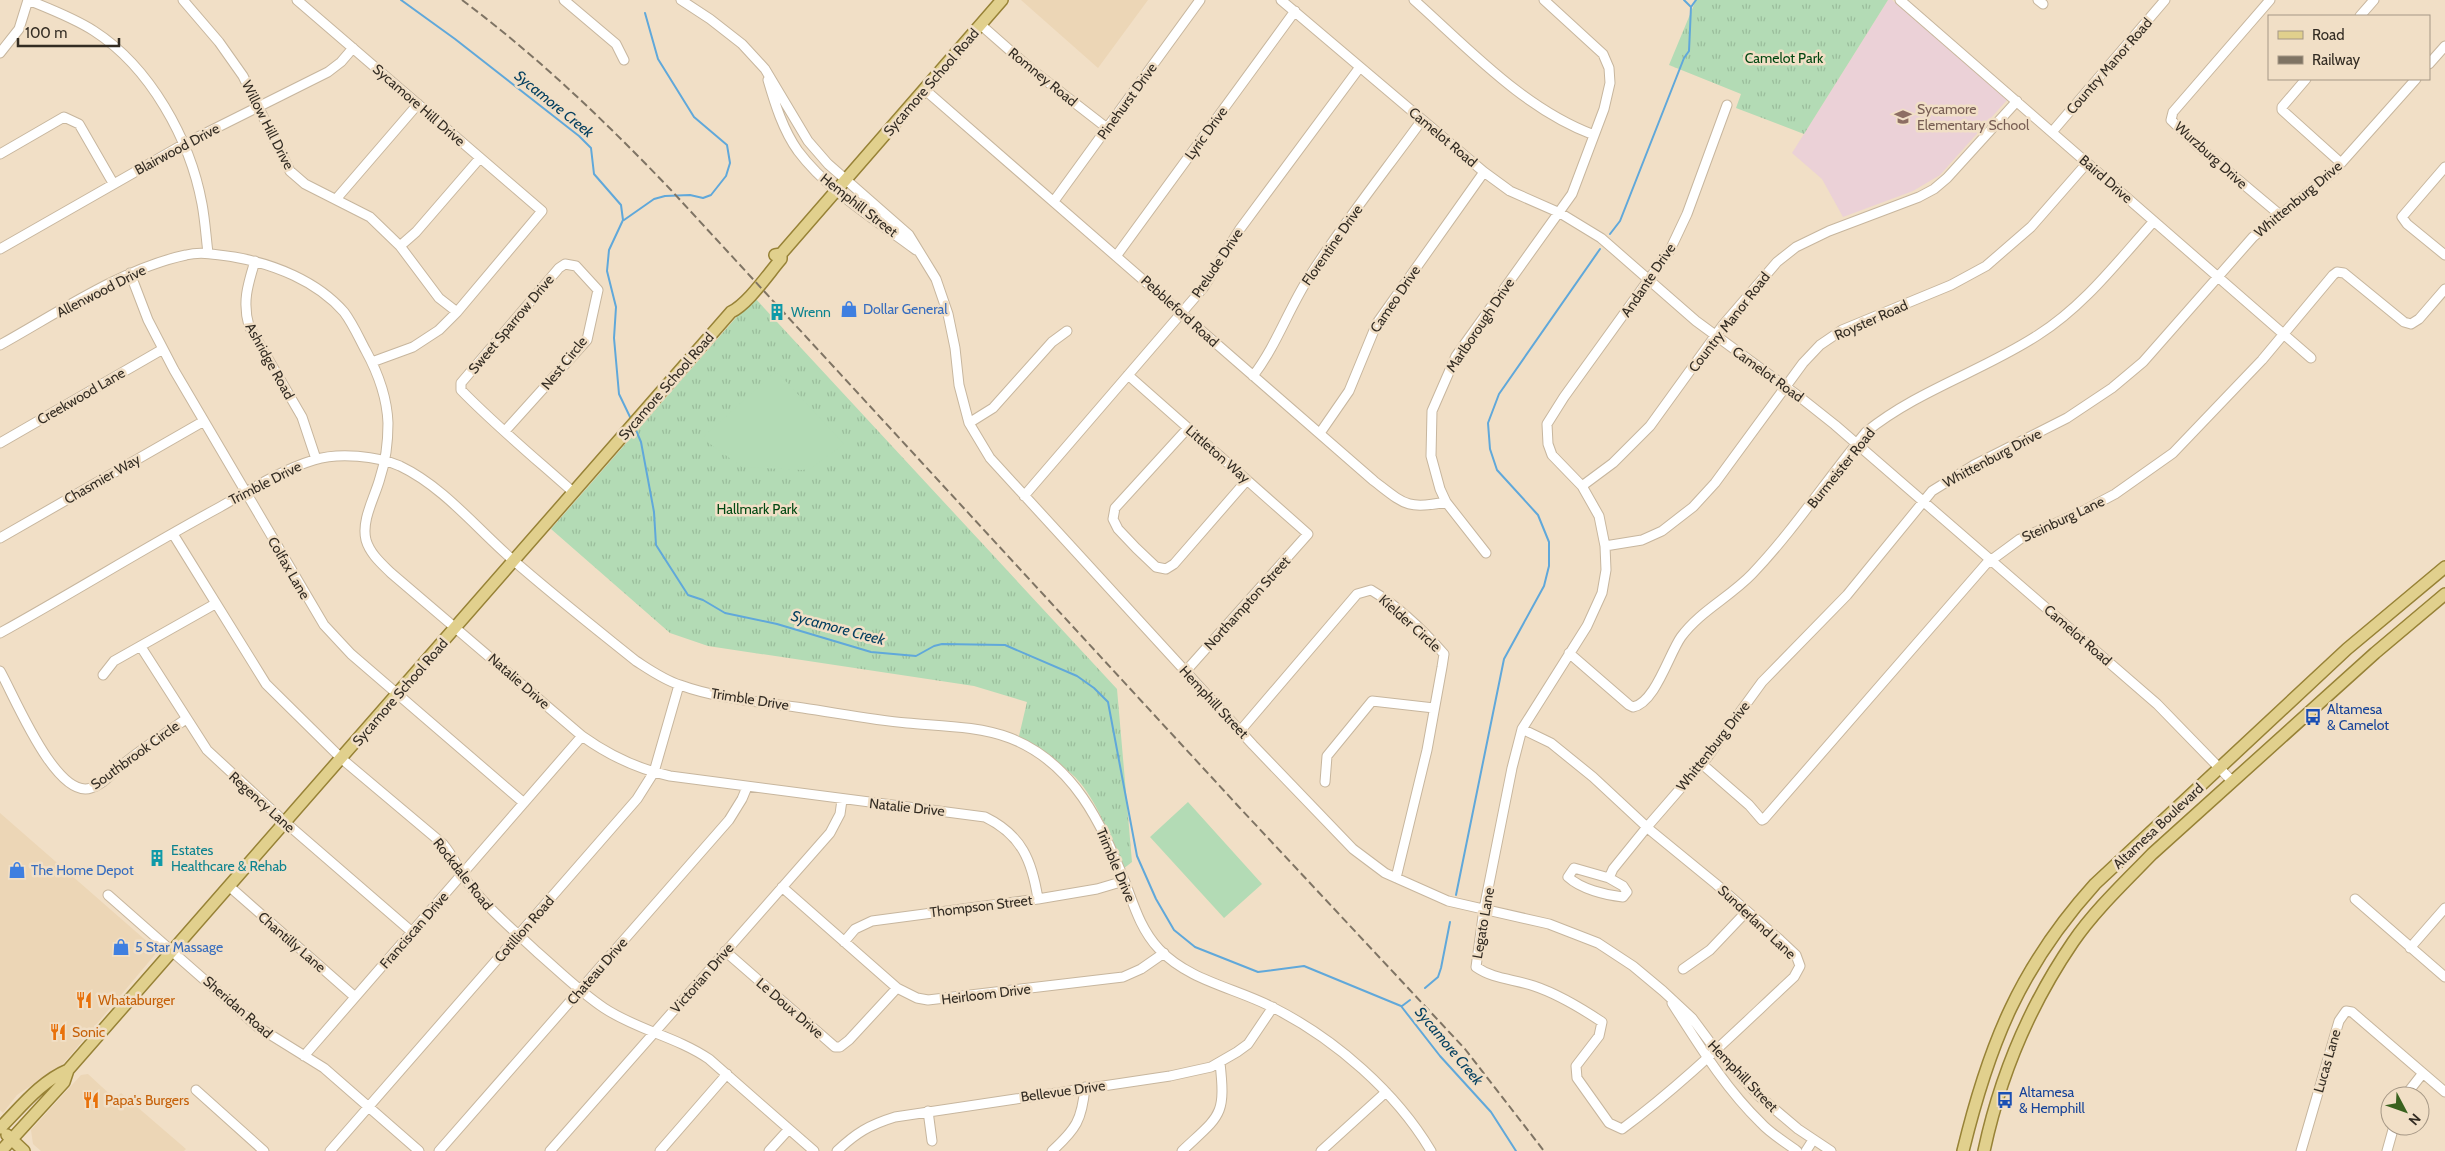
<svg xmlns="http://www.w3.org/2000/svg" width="2445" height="1151" font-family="Cabin,sans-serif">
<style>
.built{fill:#ecd6b6}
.education{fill:#ebd1d7}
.grass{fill:url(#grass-tufts)}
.pitch{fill:#b3dbb5}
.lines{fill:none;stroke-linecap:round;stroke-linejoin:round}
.stream{stroke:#60a8da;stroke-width:2}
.minor-casing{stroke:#c7b69e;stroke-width:11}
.major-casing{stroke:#978236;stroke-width:14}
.minor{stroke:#fff;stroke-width:9}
.major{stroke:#e1d08d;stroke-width:11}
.rail{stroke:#7f7464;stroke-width:2;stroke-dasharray:8 4;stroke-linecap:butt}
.labels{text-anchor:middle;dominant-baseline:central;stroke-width:5;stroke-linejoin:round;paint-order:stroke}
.park-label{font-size:14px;fill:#004711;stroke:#f1dfc6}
.street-label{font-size:14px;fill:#332c23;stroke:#f1dfc6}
.education-label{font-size:14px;fill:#785e54;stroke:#f1dfc6;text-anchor:start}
.shop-label{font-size:14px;fill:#366cbe;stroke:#f1dfc6;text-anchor:start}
.culture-label{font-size:14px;fill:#0d838f;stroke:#f1dfc6;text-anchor:start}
.transit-label{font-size:14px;fill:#164399;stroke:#f1dfc6;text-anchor:start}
.food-label{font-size:14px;fill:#c56008;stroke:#f1dfc6;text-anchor:start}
.water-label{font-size:15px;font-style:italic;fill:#023e5f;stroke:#f1dfc6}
</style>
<defs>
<pattern id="grass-tufts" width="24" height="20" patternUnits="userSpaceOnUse" patternTransform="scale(1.25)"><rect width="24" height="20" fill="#b3dbb5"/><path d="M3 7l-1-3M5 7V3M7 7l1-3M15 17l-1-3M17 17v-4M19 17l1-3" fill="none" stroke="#9abc9b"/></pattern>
</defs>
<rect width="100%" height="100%" fill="#f1dfc6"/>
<path class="built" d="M 1021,0 L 1148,0 L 1098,68 Z
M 0,813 L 158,951 L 63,1064 L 17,1095 L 3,1113 L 0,1110 Z
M 88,1074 L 115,1099 L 121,1093 L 186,1149 L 184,1151 L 41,1151 L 33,1144 L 31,1130 L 81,1075 Z"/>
<path class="education" d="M 1888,0 L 1892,0 L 2007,100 L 1940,175 L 1913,191 L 1843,217 L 1822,179 L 1792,153 Z"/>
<path class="grass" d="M 1696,0 L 1888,0 L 1804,134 L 1736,108 L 1741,94 L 1669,65 Z
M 754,297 L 1117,689 L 1132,862 L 1123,869 C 1110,838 1098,801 1075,777 C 1058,761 1038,748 1019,736 L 1027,702 L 974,686 L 708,646 L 670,633 L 551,529 Z"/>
<path class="pitch" d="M 774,373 L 779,374 L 844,444 L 810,469 L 802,470 L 742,467 L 702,438 Z
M 1188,802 L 1262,884 L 1224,918 L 1150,837 Z"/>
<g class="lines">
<path class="stream" d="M 401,0 L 455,39 L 579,136 L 591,148 L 594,174 L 621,205 L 623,220 L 609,250 L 607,271 L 616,307 L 614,338 L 619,394 L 631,419
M 1691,7 L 1696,0
M 624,220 L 654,199 L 665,196 L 690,195 L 703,198 L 711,195 L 726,176 L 730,163 L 727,145 L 694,117 L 658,59 L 645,13
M 1610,234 L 1620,221 L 1684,58 L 1689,51 L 1691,7 L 1684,0
M 635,428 L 641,442 L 654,512 L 656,545 L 688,595 L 703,600 L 725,613 L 777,624 L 871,652 L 916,656 L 934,646 L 942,644 L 1005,645 L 1077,676 L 1094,688 L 1108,702 L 1137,856 L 1156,899 L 1174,930 L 1195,947 L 1258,972 L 1304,966 L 1401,1006 L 1440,1056 L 1491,1112 L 1516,1151
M 1456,895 L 1504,659 L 1544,586 L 1549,566 L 1549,542 L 1538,515 L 1497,470 L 1490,449 L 1488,423 L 1499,394 L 1600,249
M 1425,988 L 1438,977 L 1441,968 L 1450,922
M 1402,1006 L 1410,1000"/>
<g class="minor-casing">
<path id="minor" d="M 183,0 L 219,42 L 243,76 L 290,171 L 305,184 L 370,217 L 400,246 L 439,298 L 457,312
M 297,0 L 542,211 L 457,312 L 439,330 L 413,347 L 372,362
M 564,0 L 616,44 L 624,60
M 681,0 L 710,19 L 742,44 L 765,69 L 808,141 L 828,164 L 909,235 L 936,279 L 948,314 L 955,348 L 959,385 L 969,423 L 990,458 L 1253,745 L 1353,849 L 1385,873 L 1448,901 L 1549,924 L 1598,943 L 1633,966 L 1663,991 L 1692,1018 L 1715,1049 L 1759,1096 L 1798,1129 L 1831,1151
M 1281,0 L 1484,172 L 1510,191 L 1560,213 L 1601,238 L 1696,321 L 1801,398 L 1835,425 L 2157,704 L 2232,781
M 1414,0 C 1469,49 1524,109 1594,135
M 1900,0 L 2311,358
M 2038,0 L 2043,4
M 2270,0 L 2173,112 L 2171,120 L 2198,146 L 2279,214
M 2360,16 L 2374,0
M 981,25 L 1031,69 L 1107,128
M 0,53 L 19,29 L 28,0 C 50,9 74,18 94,31 C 150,67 190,139 202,204 C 205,220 206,237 208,253
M 2429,64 L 2445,46
M 2306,79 L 2282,107 L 2282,110 L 2341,163
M 768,80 C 775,104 783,130 798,151 C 828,191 876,220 916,250
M 924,89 L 1374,481 C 1404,504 1407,510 1446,502
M 2052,132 L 2165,0
M 0,154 L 64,117 L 79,124 L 113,183
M 2445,167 L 2402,217 L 2407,224 L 2445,255
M 337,198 L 418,104
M 1054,201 L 1200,0
M 400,246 L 416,232 L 480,158
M 0,249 L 184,144 L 328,72 L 341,62 L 353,48
M 1117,255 L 1295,11
M 255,261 C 248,284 242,302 249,326 L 302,417 L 316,459
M 130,273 L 148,320 L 174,370 L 324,625 L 351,654 L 524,803
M 0,345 C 56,314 123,268 186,255 C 202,251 218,255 234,257 C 274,264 317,281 344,312 C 353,324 359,338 366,351 C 378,373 387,398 388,423 C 388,442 386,460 380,478 C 375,497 361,520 366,540 C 370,554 382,564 391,573 L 582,736 C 610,756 637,769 670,776 L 985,817 C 1022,835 1032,861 1038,899
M 1128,375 L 1308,534 L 1185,672
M 1253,376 C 1277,345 1289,307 1311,274 C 1345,221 1385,171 1422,120
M 969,423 L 993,408 L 1052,342 L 1067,331
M 1188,428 L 1115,508 L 1113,519 L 1118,529 L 1136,548 L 1156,567 L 1166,569 L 1174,564 L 1247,480
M 505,431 L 587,340 L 598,290 L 576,266 L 565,264 L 559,268 L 461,383 L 461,390 C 496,426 536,459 573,492
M 1320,433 L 1349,391 L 1377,323 L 1484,172
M 0,443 L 163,349
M 1582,486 L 1613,463 L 1650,426 L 1723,325 L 1777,262 L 1796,247 L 1829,231 L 1919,197 L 1934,189 L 1947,178 L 2017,101
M 1024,496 L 1203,288 L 1240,229 L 1360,67
M 173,534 L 266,684 L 342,759 L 443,844 C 455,858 460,874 472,888 C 491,912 515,931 537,952 C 559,971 580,992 604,1008 C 637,1030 677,1037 709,1059 L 814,1151
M 0,538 L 204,421
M 1605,546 L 1642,540 L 1662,531 L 1693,507 L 1715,483 L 1803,363 L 1820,345 L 1842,330 L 1951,285 L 1986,266 L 2031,227 L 2087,163
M 1486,553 L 1446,502 L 1440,489 L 1431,456 L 1432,411 L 1456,356 L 1572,194 L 1604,109 L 1610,83 L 1609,68 L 1603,54 L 1544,0
M 0,633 C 74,592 146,547 220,507 C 250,490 281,470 314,460 C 339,452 377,456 400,466 C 444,487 477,529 513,560 C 553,595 595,628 636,661 C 650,670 664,680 680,685 C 718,699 762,702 803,708 C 837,713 872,720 907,723 C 940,726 979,726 1010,738 C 1074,763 1101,823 1125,882 C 1134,906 1141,930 1159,949 C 1189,981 1236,988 1274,1008 C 1335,1039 1396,1092 1431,1151
M 141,647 L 207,750 L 286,823 L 412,932
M 1569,653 L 1629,705 L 1633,707 C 1655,703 1669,654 1681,637 C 1700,611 1730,597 1752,574 C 1794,530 1827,479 1866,432 C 1918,390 1983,371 2038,335 C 2084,306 2118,261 2154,221
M 0,671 C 14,695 56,800 91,788 C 105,784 115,769 127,761 C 146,746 166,733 186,719
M 103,675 L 114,661 L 215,604
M 1522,729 L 1551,743 L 1593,777 L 1650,830 L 1716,884 L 1780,940 L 1796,955 L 1800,966 L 1794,977 C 1738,1029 1683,1084 1622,1129 L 1609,1123 L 1577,1078 L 1576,1066 L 1599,1036 L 1602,1022 C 1581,1008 1558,994 1534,986 C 1514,979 1493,979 1476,967 L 1484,909 L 1512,768 L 1522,729 L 1587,626 L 1602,593 L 1606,570 L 1605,546 L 1599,516 L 1582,486 L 1552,455 L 1548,444 L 1547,424 L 1564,397 L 1670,250 L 1687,214 L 1727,105
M 1240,731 L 1357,594 L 1371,590 C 1398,606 1423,630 1444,654 L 1442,667 L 1427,750 L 1396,878
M 1702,764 L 1749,805 L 1762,820 L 1764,819 L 1986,564 L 2020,539 L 2081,512 L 2115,494 L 2173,453 L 2262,360 L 2333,275 L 2337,272 L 2344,273 L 2404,322 L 2411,324 L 2419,319 L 2445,289
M 1325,782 L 1327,756 L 1372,701 L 1434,708
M 1609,878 L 1623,886 L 1627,892 L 1623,897 C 1605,895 1581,889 1568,877 L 1574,868 L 1609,878 L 1613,869 L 1647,827 L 1706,759 L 1762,682 L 1847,595 L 1932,491 L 1974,465 L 2067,418 L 2112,388 L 2143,362 L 2253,237 L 2334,171 L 2416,79
M 230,887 L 355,997
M 782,887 L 897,988 L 917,998 L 928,1000 L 1123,977 L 1141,969 L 1164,953
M 108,895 L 258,1027 L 324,1068 L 419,1151
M 2355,899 L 2445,977
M 844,942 L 855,929 L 872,921 L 1038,899 L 1097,889 L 1124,881
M 2410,948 L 2445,908
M 725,951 L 835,1047 L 840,1047 L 849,1040 L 897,988
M 1683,969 L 1710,950 L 1747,911
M 1672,1003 C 1699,1045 1725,1088 1761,1123 C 1771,1134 1785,1142 1797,1151
M 304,1056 L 582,736
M 196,1090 L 264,1151
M 2405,1096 L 2423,1073
M 928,1111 L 932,1141
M 330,1151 L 637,799 L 654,772 L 679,685
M 439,1151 L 729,820 L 742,799 L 747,787
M 550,1151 L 830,833 L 840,814 L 842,800
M 660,1151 L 727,1074
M 769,1151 L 789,1129
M 837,1151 C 856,1133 869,1125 895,1117 L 1170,1076 L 1211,1067 L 1237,1052 L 1248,1044 L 1273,1007
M 1052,1151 C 1076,1129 1082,1120 1085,1087
M 1182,1151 C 1220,1115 1226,1117 1220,1063
M 1321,1151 L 1386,1092
M 1806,1151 L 1813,1140
M 2301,1151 L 2339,1021 L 2346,1011 L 2352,1012 L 2445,1092
M 2387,1151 L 2394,1126"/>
</g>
<g class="major-casing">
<path id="major" d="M 775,255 L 781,254 L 1002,0
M 0,1128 C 21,1107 40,1082 68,1070
M 7,1135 L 24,1151
M 1,1151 L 64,1082 L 68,1070 L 731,312 C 748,304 768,274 781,259 L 781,254
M 1963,1151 C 1989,1044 2020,967 2095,884 L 2347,649 L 2445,567
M 1984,1151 C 2000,1076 2030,1005 2073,942 C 2095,910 2125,882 2152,854 L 2375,653 L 2445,594"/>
</g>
<use href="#minor" class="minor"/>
<use href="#major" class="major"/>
<path class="rail" d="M 462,0 C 537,56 605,121 670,189 L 1239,807 L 1465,1049 L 1544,1151"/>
</g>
<defs>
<g id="school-bare" transform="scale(1.35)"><path d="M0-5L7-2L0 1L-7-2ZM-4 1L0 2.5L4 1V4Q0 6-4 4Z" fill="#8d6e63" stroke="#f1dfc6" stroke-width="2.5" paint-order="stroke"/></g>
<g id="shop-bare" transform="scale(1.35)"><path d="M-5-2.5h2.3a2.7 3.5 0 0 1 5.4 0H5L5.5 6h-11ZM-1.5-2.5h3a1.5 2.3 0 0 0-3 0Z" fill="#3f7fe0" stroke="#f1dfc6" stroke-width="2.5" paint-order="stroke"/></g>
<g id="building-bare" transform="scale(1.35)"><path d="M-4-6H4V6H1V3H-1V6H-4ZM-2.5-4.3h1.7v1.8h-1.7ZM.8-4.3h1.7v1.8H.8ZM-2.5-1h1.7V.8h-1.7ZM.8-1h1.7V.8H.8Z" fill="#0f9aa8" stroke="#f1dfc6" stroke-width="2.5" paint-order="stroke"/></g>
<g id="bus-bare" transform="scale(1.35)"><path d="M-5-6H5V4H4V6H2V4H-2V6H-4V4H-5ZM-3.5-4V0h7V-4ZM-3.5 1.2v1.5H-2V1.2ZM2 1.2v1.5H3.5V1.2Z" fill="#1a4fb4" stroke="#f1dfc6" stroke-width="2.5" paint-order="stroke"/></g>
<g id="restaurant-bare" transform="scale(1.35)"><path d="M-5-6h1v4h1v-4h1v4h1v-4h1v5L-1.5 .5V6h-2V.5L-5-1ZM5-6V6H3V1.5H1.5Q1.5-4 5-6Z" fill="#e8710a" stroke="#f1dfc6" stroke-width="2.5" paint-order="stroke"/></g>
</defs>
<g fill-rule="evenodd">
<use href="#school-bare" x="1903" y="117"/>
<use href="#shop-bare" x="849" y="309"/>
<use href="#building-bare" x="777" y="312"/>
<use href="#bus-bare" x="2313" y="717"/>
<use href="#building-bare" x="157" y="858"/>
<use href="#shop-bare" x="17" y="870"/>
<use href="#shop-bare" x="121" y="947"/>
<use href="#restaurant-bare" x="84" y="1000"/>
<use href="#restaurant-bare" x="58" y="1032"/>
<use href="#restaurant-bare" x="91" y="1100"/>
<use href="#bus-bare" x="2005" y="1100"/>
</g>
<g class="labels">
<g class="park-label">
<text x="1784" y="58">Camelot Park</text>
<text x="757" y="509">Hallmark Park</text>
</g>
<g class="street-label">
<text transform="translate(2109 66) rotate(-49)">Country Manor Road</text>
<text transform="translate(1043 77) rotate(39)">Romney Road</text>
<text transform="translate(931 82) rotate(-49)">Sycamore School Road</text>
<text transform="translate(1127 101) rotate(-54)">Pinehurst Drive</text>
<text transform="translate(419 105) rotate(41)">Sycamore Hill Drive</text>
<text transform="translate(268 125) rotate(63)">Willow Hill Drive</text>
<text transform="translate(1206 133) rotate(-54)">Lyric Drive</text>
<text transform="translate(1443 137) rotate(40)">Camelot Road</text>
<text transform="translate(177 149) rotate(-28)">Blairwood Drive</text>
<text transform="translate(2211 155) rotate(42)">Wurzburg Drive</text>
<text transform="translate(2106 179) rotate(41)">Baird Drive</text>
<text transform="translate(2298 199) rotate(-40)">Whittenburg Drive</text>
<text transform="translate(859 205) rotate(38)">Hemphill Street</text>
<text transform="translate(1332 245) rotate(-55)">Florentine Drive</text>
<text transform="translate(1217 263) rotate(-56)">Prelude Drive</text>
<text transform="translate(1648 280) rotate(-56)">Andante Drive</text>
<text transform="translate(101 291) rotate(-27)">Allenwood Drive</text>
<text transform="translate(1395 299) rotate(-56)">Cameo Drive</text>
<text transform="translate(1180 311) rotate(42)">Pebbleford Road</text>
<text transform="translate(1871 320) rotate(-24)">Royster Road</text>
<text transform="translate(1729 322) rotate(-52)">Country Manor Road</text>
<text transform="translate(511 324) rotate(-50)">Sweet Sparrow Drive</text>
<text transform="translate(1480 325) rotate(-56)">Marlborough Drive</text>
<text transform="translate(270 361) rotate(61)">Ashridge Road</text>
<text transform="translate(564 363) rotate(-51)">Nest Circle</text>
<text transform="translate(1768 374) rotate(36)">Camelot Road</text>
<text transform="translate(666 386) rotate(-49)">Sycamore School Road</text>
<text transform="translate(81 396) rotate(-30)">Creekwood Lane</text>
<text transform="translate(1218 454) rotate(41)">Littleton Way</text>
<text transform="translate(1992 458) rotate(-28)">Whittenburg Drive</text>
<text transform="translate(1841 468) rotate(-51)">Burmeister Road</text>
<text transform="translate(102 479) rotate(-30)">Chasmier Way</text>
<text transform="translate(265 483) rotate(-27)">Trimble Drive</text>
<text transform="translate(2063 519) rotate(-25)">Steinburg Lane</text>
<text transform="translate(289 568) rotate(60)">Colfax Lane</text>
<text transform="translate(1247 603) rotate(-48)">Northampton Street</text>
<text transform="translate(1410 623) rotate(42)">Kielder Circle</text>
<text transform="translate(2078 635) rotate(41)">Camelot Road</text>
<text transform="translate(519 681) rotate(41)">Natalie Drive</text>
<text transform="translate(400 692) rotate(-49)">Sycamore School Road</text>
<text transform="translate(750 699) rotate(9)">Trimble Drive</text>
<text transform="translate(1214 702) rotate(47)">Hemphill Street</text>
<text transform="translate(1713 746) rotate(-52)">Whittenburg Drive</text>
<text transform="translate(135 755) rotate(-36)">Southbrook Circle</text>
<text transform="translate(262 802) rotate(42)">Regency Lane</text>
<text transform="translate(907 807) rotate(6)">Natalie Drive</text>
<text transform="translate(2158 826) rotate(-43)">Altamesa Boulevard</text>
<text transform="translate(1116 865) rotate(67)">Trimble Drive</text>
<text transform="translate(463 874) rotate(52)">Rockdale Road</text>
<text transform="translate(981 906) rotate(-7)">Thompson Street</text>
<text transform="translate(1757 922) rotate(43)">Sunderland Lane</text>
<text transform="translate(1483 923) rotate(-80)">Legato Lane</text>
<text transform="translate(524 929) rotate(-49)">Cotillion Road</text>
<text transform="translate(414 930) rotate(-49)">Franciscan Drive</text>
<text transform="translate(292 942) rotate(41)">Chantilly Lane</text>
<text transform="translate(597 971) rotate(-49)">Chateau Drive</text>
<text transform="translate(702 978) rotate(-49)">Victorian Drive</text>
<text transform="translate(986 994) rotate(-7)">Heirloom Drive</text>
<text transform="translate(238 1007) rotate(41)">Sheridan Road</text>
<text transform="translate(790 1008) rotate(41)">Le Doux Drive</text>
<text transform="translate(2327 1061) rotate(-74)">Lucas Lane</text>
<text transform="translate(1743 1076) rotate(46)">Hemphill Street</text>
<text transform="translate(1063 1091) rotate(-8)">Bellevue Drive</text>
</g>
<g class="education-label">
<text x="1917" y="109">Sycamore<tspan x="1917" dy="16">Elementary School</tspan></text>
</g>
<g class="shop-label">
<text x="863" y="309">Dollar General</text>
<text x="31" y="870">The Home Depot</text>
<text x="135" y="947">5 Star Massage</text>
</g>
<g class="culture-label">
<text x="791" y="312">Wrenn</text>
<text x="171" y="850">Estates<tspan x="171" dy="16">Healthcare &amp; Rehab</tspan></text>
</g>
<g class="transit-label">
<text x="2327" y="709">Altamesa<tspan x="2327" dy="16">&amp; Camelot</tspan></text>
<text x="2019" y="1092">Altamesa<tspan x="2019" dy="16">&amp; Hemphill</tspan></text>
</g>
<g class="food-label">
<text x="98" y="1000">Whataburger</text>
<text x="72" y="1032">Sonic</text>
<text x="105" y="1100">Papa's Burgers</text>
</g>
<g class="water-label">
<text transform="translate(554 104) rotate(39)">Sycamore Creek</text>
<text transform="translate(838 628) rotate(15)">Sycamore Creek</text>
<text transform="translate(1449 1046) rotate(50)">Sycamore Creek</text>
</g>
</g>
<rect x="2268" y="15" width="162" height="65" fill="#f1dfc6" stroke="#a59785"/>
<rect x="2278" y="31" width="25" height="8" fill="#e1d08d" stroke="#a59785"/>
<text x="2312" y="40" font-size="15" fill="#332c23">Road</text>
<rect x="2278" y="56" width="25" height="8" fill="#7f7464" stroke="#a59785"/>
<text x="2312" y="65" font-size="15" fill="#332c23">Railway</text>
<g transform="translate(2405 1111) rotate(131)"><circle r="24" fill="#f1dfc6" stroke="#a59785"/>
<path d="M0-4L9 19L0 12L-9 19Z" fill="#39621e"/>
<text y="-8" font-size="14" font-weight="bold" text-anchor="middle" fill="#332c23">N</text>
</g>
<path d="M18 38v8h101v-8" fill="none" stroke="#332c23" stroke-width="2.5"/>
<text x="25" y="38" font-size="15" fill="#332c23" stroke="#f1dfc6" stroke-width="4" paint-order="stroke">100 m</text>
</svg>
